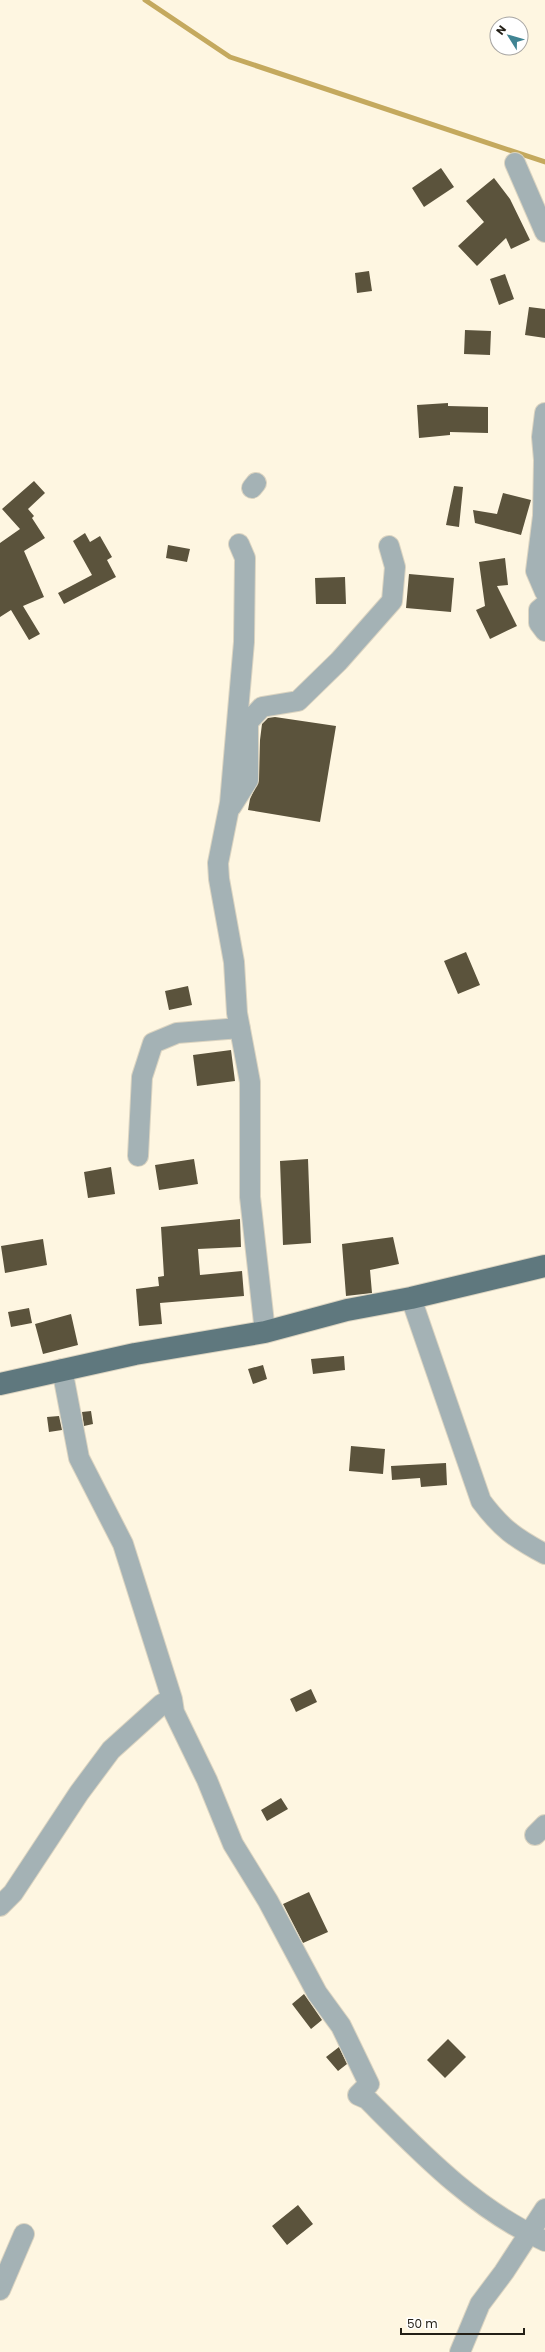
<svg xmlns="http://www.w3.org/2000/svg" width="545" height="2352" font-family="Poppins,sans-serif">
<style>
.lines{fill:none;stroke-linecap:round;stroke-linejoin:round}
.stream{stroke:#c4a95e;stroke-width:5}
.building{fill:#5b533c}
.minor-casing{stroke:#dbd4c1;stroke-width:22}
.major-casing{stroke:#dbd4c1;stroke-width:24}
.minor{stroke:#a4b2b5;stroke-width:20}
.major{stroke:#5f787e;stroke-width:22}
</style>
<rect width="100%" height="100%" fill="#fef6e1"/>
<g class="lines">
<path class="stream" d="M 145,0 L 230,57 L 545,162"/>
</g>
<path class="building" d="M 441,168 L 454,187 L 424,207 L 412,188 Z
M 494,178 L 510,199 L 530,240 L 511,249 L 506,238 L 477,266 L 458,246 L 484,222 L 466,201 Z
M 369,271 L 372,291 L 357,293 L 355,273 Z
M 505,274 L 514,299 L 499,305 L 490,279 Z
M 529,307 L 545,309 L 545,338 L 525,335 Z
M 465,330 L 491,331 L 490,355 L 464,354 Z
M 448,403 L 448,406 L 488,407 L 488,433 L 450,432 L 450,435 L 419,438 L 417,405 Z
M 34,481 L 45,493 L 28,509 L 34,516 L 32,518 L 45,538 L 24,551 L 44,597 L 23,606 L 40,634 L 29,640 L 11,610 L 0,617 L 0,543 L 20,529 L 2,509 Z
M 454,486 L 463,487 L 459,527 L 446,525 Z
M 503,493 L 531,500 L 521,535 L 475,523 L 473,510 L 497,514 Z
M 85,533 L 90,542 L 100,536 L 112,557 L 107,560 L 116,577 L 64,604 L 58,593 L 92,575 L 73,541 Z
M 168,545 L 190,549 L 187,562 L 166,558 Z
M 505,558 L 508,585 L 497,586 L 517,626 L 490,639 L 476,610 L 485,606 L 479,562 Z
M 409,574 L 454,578 L 451,612 L 406,608 Z
M 345,577 L 346,604 L 316,604 L 315,578 Z
M 275,717 L 336,726 L 320,822 L 248,810 L 250,799 L 259,780 L 260,740 L 262,724 L 268,718 Z
M 466,952 L 480,985 L 458,994 L 444,961 Z
M 188,986 L 192,1005 L 169,1010 L 165,991 Z
M 231,1050 L 235,1081 L 197,1086 L 193,1055 Z
M 194,1159 L 198,1184 L 159,1190 L 155,1165 Z
M 308,1159 L 311,1243 L 283,1245 L 280,1161 Z
M 111,1167 L 115,1194 L 88,1198 L 84,1172 Z
M 240,1219 L 241,1247 L 198,1249 L 200,1275 L 242,1271 L 244,1296 L 160,1303 L 162,1324 L 139,1326 L 136,1289 L 159,1286 L 158,1277 L 164,1276 L 161,1227 Z
M 393,1237 L 399,1264 L 370,1270 L 372,1293 L 346,1296 L 342,1244 Z
M 43,1239 L 47,1265 L 5,1273 L 1,1246 Z
M 29,1308 L 32,1323 L 11,1327 L 8,1312 Z
M 71,1314 L 78,1345 L 43,1354 L 35,1324 Z
M 344,1356 L 345,1370 L 313,1374 L 311,1359 Z
M 263,1365 L 267,1379 L 253,1384 L 248,1369 Z
M 91,1411 L 93,1424 L 84,1426 L 82,1412 Z
M 59,1416 L 62,1430 L 49,1432 L 47,1417 Z
M 351,1446 L 385,1449 L 383,1474 L 349,1471 Z
M 446,1463 L 447,1485 L 421,1487 L 420,1478 L 392,1480 L 391,1466 Z
M 311,1689 L 317,1702 L 296,1712 L 290,1699 Z
M 281,1798 L 288,1809 L 267,1821 L 261,1810 Z
M 309,1892 L 328,1932 L 303,1943 L 283,1904 Z
M 304,1994 L 322,2020 L 311,2029 L 292,2004 Z
M 448,2039 L 466,2057 L 445,2078 L 427,2060 Z
M 339,2047 L 347,2064 L 338,2071 L 326,2057 Z
M 298,2205 L 313,2224 L 287,2245 L 272,2226 Z"/>
<g class="lines">
<g class="minor-casing">
<path id="minor" d="M 515,163 L 545,232
M 545,413 L 542,437 L 544,460 L 543,516 L 536,571 L 545,592
M 252,488 L 256,483
M 239,544 L 245,558 L 244,642 L 230,803 L 218,863 L 219,879 L 234,962 L 237,1013 L 250,1082 L 250,1197 L 265,1332
M 545,605 L 539,610 L 539,623 L 545,631
M 231,807 L 248,780 L 248,722 L 262,707 L 298,701 L 339,661 L 392,601 L 395,567 L 389,546
M 138,1156 L 142,1077 L 153,1043 L 177,1033 L 240,1028
M 411,1298 L 481,1501 C 501,1528 515,1538 545,1554
M 172,1699 L 174,1712 L 207,1780 L 233,1844 L 268,1901 L 317,1993 L 341,2026 L 369,2084 L 358,2095 L 367,2099 C 420,2152 475,2210 545,2241
M 535,1835 L 545,1825
M 0,1906 L 13,1893 L 79,1793 L 111,1750 L 162,1704 L 172,1699 L 123,1544 L 79,1458 L 62,1369
M 0,2290 L 24,2234
M 460,2352 L 480,2304 L 504,2272 L 545,2209"/>
</g>
<g class="major-casing">
<path id="major" d="M 0,1384 L 135,1354 L 265,1332 L 347,1310 L 411,1298 L 545,1266"/>
</g>
<use href="#minor" class="minor"/>
<use href="#major" class="major"/>
</g>
<g transform="translate(509 36) rotate(307)"><circle r="19" fill="#ffffff" stroke="#a7a5a2"/>
<path d="M0-3L7 15L0 10L-7 15Z" fill="#408493"/>
<text y="-6" font-size="11" font-weight="bold" text-anchor="middle" fill="#231f16">N</text>
</g>
<path d="M401 2328v6h123v-6" fill="none" stroke="#231f16" stroke-width="2"/>
<text x="407" y="2328" font-size="12" fill="#231f16" stroke="#ffffff" stroke-width="3" paint-order="stroke">50 m</text>
</svg>
